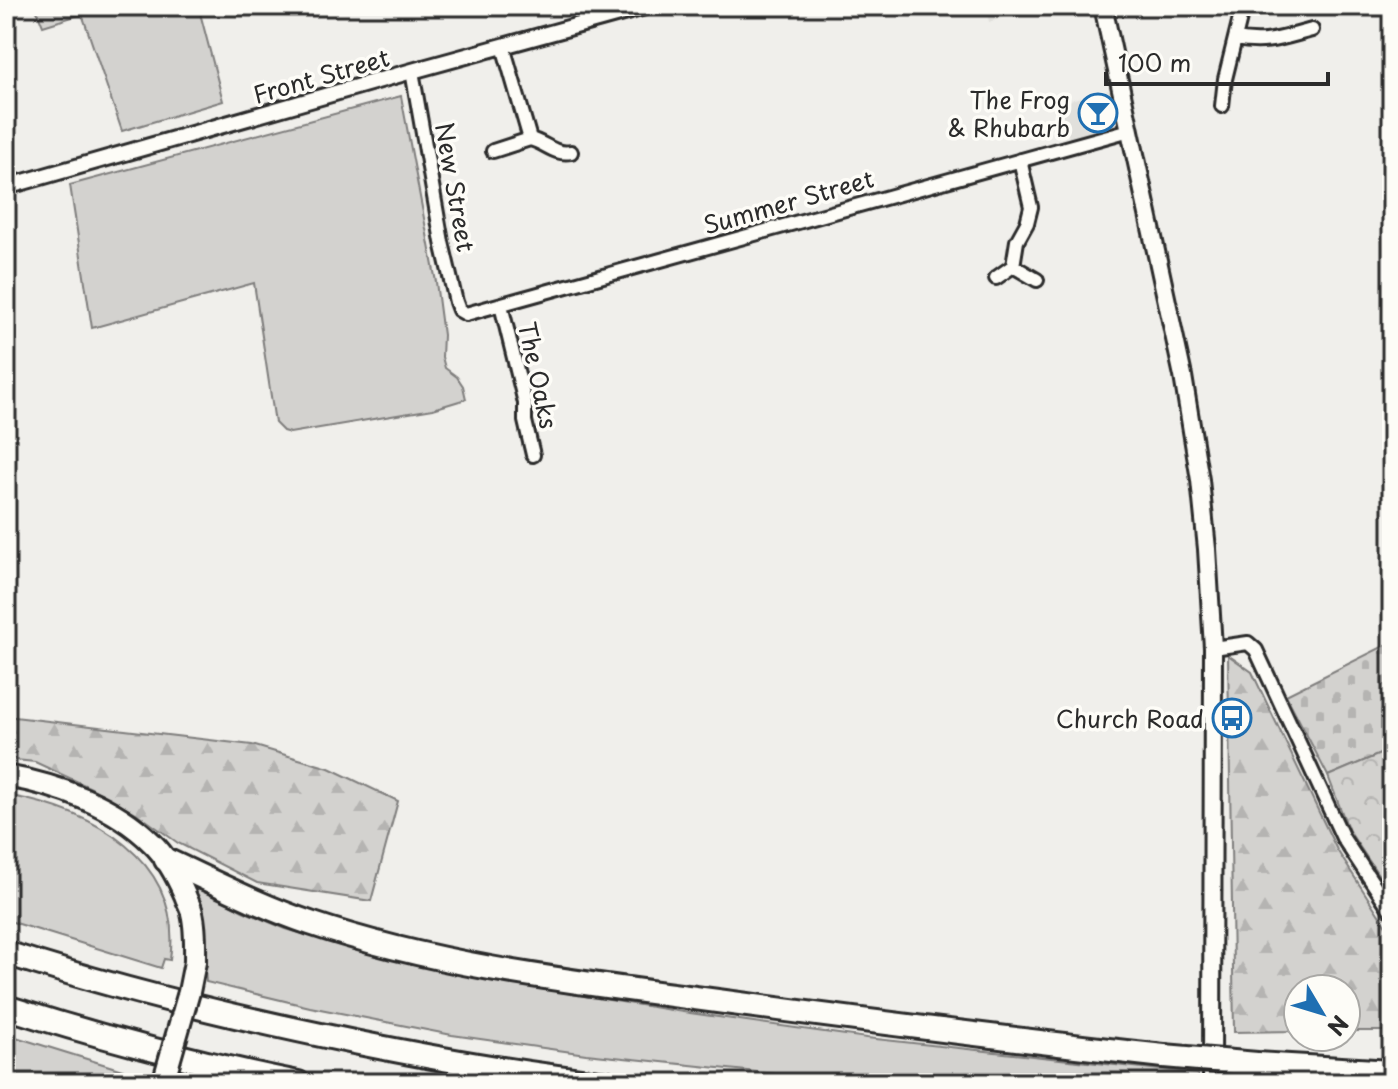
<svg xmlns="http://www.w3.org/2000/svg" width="1398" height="1089" font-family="'Playpen Sans',sans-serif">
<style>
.built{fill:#e1e0dc}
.green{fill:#d3d2cf;stroke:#7f7e7d;stroke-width:2}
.forest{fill:url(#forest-firs);stroke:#7f7e7d;stroke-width:2}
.cemetery{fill:url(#cemetery-stones);stroke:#7f7e7d;stroke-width:2}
.park{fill:url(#park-crowns);stroke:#7f7e7d;stroke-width:2}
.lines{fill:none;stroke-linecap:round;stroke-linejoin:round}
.minor-casing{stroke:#2b2b2b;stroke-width:18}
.tertiary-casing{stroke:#2b2b2b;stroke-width:20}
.secondary-casing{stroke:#2b2b2b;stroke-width:22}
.trunk-casing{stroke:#2b2b2b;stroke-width:26}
.motorway-casing{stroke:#2b2b2b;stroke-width:28}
.minor{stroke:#fdfcf7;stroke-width:12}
.tertiary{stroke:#fdfcf7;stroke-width:14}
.secondary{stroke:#fdfcf7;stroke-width:16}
.trunk{stroke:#fdfcf7;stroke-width:20}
.motorway{stroke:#fdfcf7;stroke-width:22}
.trunk-bridge-casing{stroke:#2b2b2b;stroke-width:26;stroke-linecap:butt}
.motorway-bridge-casing{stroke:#2b2b2b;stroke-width:28;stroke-linecap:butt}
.trunk-bridge{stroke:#fdfcf7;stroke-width:20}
.motorway-bridge{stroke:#fdfcf7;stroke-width:22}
.labels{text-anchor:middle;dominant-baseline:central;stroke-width:7;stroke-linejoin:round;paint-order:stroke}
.street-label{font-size:24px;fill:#2b2b2b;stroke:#fdfcf7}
.poi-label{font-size:24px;fill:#2b2b2b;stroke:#fdfcf7;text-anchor:end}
</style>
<defs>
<pattern id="forest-firs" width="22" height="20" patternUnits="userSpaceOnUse" patternTransform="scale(2)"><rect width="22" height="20" fill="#d3d2cf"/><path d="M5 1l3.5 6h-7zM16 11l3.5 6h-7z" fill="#b5b4b2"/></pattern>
<pattern id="cemetery-stones" width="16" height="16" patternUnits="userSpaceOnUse" patternTransform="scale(2)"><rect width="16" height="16" fill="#d3d2cf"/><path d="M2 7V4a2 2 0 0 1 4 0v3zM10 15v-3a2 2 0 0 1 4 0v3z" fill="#b5b4b2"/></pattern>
<pattern id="park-crowns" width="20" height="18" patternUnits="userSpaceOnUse" patternTransform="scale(2)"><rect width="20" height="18" fill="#d3d2cf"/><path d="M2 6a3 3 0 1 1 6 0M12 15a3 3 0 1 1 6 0" fill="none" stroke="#b5b4b2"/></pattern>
</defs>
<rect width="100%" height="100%" fill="#f0efeb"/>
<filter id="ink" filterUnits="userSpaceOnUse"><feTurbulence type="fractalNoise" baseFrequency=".0125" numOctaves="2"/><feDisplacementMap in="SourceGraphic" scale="16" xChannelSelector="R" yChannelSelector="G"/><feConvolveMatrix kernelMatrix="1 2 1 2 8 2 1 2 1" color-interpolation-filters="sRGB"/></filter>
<g filter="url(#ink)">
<path class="built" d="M 986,6 L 1038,6 L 989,22 Z
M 1109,90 L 1117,126 L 1069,138 L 1058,103 Z"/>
<path class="green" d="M 35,6 L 207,6 L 199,9 L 223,101 L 122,131 L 82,14 L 43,26 Z
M 401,96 L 436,282 L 443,335 L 442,357 L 445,368 L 457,377 L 463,386 L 466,399 L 433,409 L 290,433 L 283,431 L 275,423 L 254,283 L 92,328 L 70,185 Z
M 6,795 C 92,810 184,859 170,960 L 164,959 L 161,968 L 6,920 Z
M 192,884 L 243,911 L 286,929 L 387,958 L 505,983 L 683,1012 L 867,1038 L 1198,1074 L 1198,1083 L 940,1083 L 776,1074 L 586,1054 L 452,1035 L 310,1007 L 206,982 L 201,917 Z
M 6,1034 L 132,1073 L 130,1083 L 6,1083 Z
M 1228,1077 L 1354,1080 L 1354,1083 L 1228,1083 Z"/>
<path class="forest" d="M 1228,655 L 1252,672 L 1337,850 L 1392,935 L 1392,1031 L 1346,1031 L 1346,989 L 1298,989 L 1298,1031 L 1234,1032 Z
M 6,716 L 252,745 L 329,768 L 398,801 L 371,901 L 257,883 L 178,843 L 136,813 L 91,788 L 35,762 L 6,759 Z"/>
<path class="cemetery" d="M 1392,642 L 1392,749 L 1328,776 L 1286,695 Z"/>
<path class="park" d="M 1392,749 L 1392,895 L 1349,831 L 1328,776 Z"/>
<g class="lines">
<g class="minor-casing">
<path id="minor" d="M 585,6 L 591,22
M 1235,39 C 1267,45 1281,38 1312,30
M 503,46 L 530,139 C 546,143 554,155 571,152
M 412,71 L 442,242 L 456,302 L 459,310 L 466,314 L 1130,130
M 1222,106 L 1225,79 L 1243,6
M 493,151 L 530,139
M 1013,266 L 1037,280
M 996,278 L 1013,266 L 1017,241 L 1027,223 L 1031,207 L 1020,160
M 501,305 L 525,403 L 525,421 L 533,455
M 1213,648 L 1248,643 L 1256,650 L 1343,838 L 1392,912"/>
</g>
<g class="tertiary-casing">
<path id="tertiary" d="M 6,187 L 412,71 L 648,6"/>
</g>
<g class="secondary-casing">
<path id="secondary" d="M 1103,6 L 1183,376 L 1200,480 L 1207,549 L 1213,648 L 1212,1083"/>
</g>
<g class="trunk-casing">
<path id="trunk" d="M 6,776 C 58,785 114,805 152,843 C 167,857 177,877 185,895 C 187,901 191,907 192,913 C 196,929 195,946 195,962"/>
</g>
<g class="motorway-casing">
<path id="motorway" d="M 166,860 C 214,882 260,906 310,923 C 434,965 566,981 695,998 C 851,1019 1007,1039 1164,1056
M 6,953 C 120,990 237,1018 354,1042 C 438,1059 522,1074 607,1083
M 6,1007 C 102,1038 199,1063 298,1083
M 1257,1064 L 1392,1072"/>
</g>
<use href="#minor" class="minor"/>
<use href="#tertiary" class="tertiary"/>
<use href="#secondary" class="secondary"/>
<use href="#trunk" class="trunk"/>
<use href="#motorway" class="motorway"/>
<g class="trunk-bridge-casing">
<path id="trunk-bridge" d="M 163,1083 L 189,992 L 195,962"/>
</g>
<g class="motorway-bridge-casing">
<path id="motorway-bridge" d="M 1164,1056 L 1257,1064"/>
</g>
<use href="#trunk-bridge" class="trunk-bridge"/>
<use href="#motorway-bridge" class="motorway-bridge"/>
</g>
</g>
<defs>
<g id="bar-ring" transform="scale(2)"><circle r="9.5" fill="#fdfcf7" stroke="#1f6fb2" stroke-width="1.5"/><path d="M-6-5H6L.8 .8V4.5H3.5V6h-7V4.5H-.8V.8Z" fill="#1f6fb2"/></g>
<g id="bus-ring" transform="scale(2)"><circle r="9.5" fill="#fdfcf7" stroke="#1f6fb2" stroke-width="1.5"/><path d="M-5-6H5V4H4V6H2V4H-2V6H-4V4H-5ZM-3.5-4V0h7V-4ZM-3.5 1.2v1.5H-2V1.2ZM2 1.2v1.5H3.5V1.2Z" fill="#1f6fb2"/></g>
</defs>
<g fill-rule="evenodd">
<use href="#bar-ring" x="1098" y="113"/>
<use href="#bus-ring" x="1232" y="718"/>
</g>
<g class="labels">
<g class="street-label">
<text transform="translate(321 75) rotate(-16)">Front Street</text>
<text transform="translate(456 187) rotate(80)">New Street</text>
<text transform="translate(788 201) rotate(-16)">Summer Street</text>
<text transform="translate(539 375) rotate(78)">The Oaks</text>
</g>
<g class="poi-label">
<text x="1070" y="99">The Frog<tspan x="1070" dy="28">&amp; Rhubarb</tspan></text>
<text x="1204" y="718">Church Road</text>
</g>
</g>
<rect width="1398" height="1089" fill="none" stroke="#fdfcf7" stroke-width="32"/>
<rect x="16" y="16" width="1366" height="1057" fill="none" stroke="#2b2b2b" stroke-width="3" filter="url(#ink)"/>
<g transform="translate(1322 1013) rotate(128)"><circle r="38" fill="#fdfcf7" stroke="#a9a8a5" stroke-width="2"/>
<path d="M0-6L14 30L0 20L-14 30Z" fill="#1f6fb2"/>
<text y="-12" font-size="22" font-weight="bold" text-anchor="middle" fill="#2b2b2b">N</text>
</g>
<path d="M1106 72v12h222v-12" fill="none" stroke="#2b2b2b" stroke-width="4"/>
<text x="1118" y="72" font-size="24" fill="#2b2b2b" stroke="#fdfcf7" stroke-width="6" paint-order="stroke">100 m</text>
</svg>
